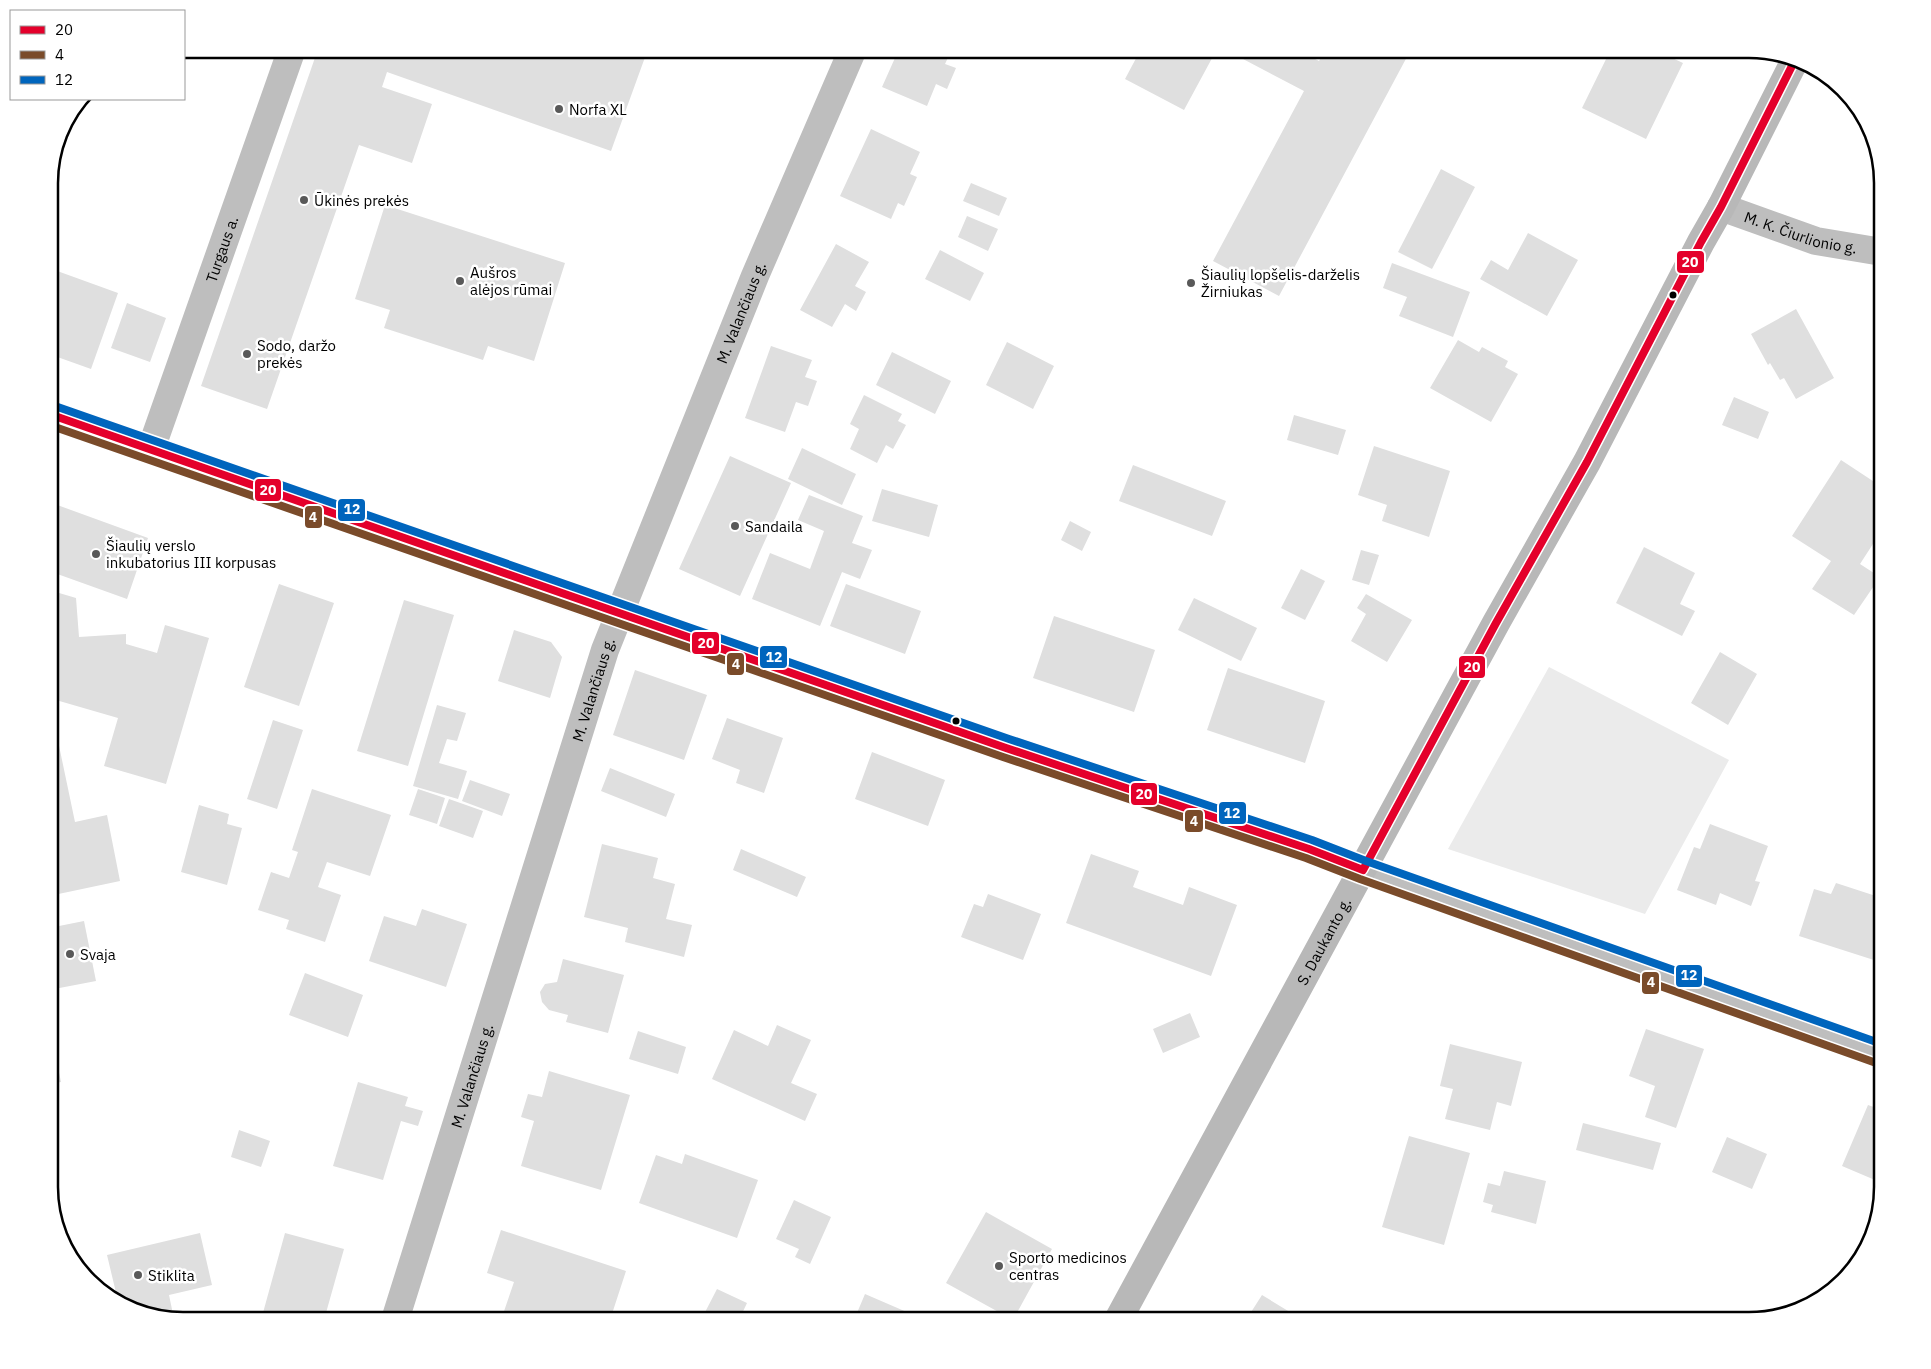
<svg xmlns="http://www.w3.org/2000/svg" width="1931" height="1369" font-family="'IBM Plex Sans',sans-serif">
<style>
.green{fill:#ebebeb}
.building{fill:#dfdfdf}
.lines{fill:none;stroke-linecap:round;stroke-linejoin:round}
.minor{stroke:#bebebe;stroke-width:28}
.secondary{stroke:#b8b8b8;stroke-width:28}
.bus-1-casing{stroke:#fff;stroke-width:11}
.bus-2-casing{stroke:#fff;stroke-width:11}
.bus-3-casing{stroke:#fff;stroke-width:11}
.bus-1{stroke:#e4002b;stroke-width:8}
.bus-2{stroke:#7a4b2a;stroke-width:8}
.bus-3{stroke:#0065bd;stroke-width:8}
.poi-dot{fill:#595959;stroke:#fff;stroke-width:2}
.bus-dot{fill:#000;stroke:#fff;stroke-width:2}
.labels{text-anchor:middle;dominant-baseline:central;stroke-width:5;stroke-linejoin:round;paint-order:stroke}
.poi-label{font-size:15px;fill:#000;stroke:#fff;text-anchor:start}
.street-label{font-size:15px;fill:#000;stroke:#fff}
.rim{fill:none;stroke:#000;stroke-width:2.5}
.line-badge{stroke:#fff;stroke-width:2}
.badge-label{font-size:14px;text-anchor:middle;font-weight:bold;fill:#fff}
</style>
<rect width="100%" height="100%" fill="#fff"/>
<path class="green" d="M 1549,667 L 1729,760 L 1645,914 L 1448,849 Z"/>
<path class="building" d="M 318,49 L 648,49 L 611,151 L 387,72 L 382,87 L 432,104 L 412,163 L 359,145 L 267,409 L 201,386 Z
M 899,49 L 952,49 L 945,64 L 956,68 L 947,89 L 936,84 L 927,106 L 882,87 Z
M 1141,49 L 1217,49 L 1184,110 L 1125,79 Z
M 1224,49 L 1296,49 L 1319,61 L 1326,49 L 1396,49 L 1408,55 L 1279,296 L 1213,261 L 1304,91 Z
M 1611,49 L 1653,49 L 1683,63 L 1646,139 L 1582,108 Z
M 871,129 L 920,152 L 910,174 L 917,177 L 904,206 L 898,203 L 891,219 L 840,196 Z
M 1441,169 L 1475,187 L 1432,269 L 1398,252 Z
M 971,183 L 1007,198 L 999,216 L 963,201 Z
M 385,205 L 565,263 L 534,361 L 488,346 L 483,360 L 384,328 L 390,310 L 355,299 Z
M 967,216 L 998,229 L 988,251 L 958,237 Z
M 1528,233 L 1578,260 L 1547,316 L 1480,279 L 1491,260 L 1508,270 Z
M 836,244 L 869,262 L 855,286 L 866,292 L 856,311 L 845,304 L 832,327 L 800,310 Z
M 940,250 L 984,273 L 970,301 L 925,279 Z
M 1392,263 L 1470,292 L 1453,337 L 1399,316 L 1407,297 L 1383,288 Z
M 49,268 L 118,293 L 91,369 L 49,354 Z
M 127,303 L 166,318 L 150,362 L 111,348 Z
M 1796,309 L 1834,378 L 1796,399 L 1784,378 L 1780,380 L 1770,363 L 1768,365 L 1751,334 Z
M 1458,340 L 1479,352 L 1482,347 L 1508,361 L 1505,367 L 1518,374 L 1491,422 L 1430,388 Z
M 1007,342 L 1054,366 L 1033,409 L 986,385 Z
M 771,346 L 812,360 L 805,377 L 817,381 L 808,406 L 796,402 L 785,432 L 745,418 Z
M 892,352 L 951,381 L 935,414 L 876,385 Z
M 864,395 L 902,414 L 898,421 L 906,425 L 893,449 L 886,445 L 877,463 L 850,449 L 859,429 L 850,424 Z
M 1734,397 L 1769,412 L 1758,439 L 1722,425 Z
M 1294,415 L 1346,430 L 1338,455 L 1287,440 Z
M 1374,446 L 1450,471 L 1429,537 L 1382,521 L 1387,505 L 1358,495 Z
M 802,448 L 856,474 L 842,505 L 788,479 Z
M 730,456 L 791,483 L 740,596 L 679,569 Z
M 1841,460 L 1882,487 L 1882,530 L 1860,564 L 1880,577 L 1854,615 L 1812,589 L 1831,561 L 1792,536 Z
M 1133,465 L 1226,501 L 1212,536 L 1119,501 Z
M 882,489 L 938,505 L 929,537 L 872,521 Z
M 809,495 L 863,516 L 852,543 L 872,550 L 860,579 L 842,572 L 820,626 L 752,599 L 770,553 L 810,569 L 824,531 L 798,520 Z
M 49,502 L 148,538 L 127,599 L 49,571 Z
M 1070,521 L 1091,532 L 1082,551 L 1061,540 Z
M 1644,547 L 1695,573 L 1680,604 L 1695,611 L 1682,636 L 1616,603 Z
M 1361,550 L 1379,555 L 1369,585 L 1352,580 Z
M 1301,569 L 1325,581 L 1305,620 L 1281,608 Z
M 279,584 L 334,603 L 299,706 L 244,687 Z
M 846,584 L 921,611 L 905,654 L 830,626 Z
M 49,590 L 76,598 L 79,637 L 126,634 L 126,644 L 157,653 L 165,625 L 209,638 L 166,784 L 104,766 L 118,718 L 49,698 Z
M 1366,594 L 1412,620 L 1387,662 L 1351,641 L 1366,614 L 1357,608 Z
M 1194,598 L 1257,628 L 1241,661 L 1178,630 Z
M 404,600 L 454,615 L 408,766 L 357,751 Z
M 1054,616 L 1155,650 L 1134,712 L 1033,678 Z
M 514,630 L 551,642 L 562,657 L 550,698 L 498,681 Z
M 1720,652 L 1757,674 L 1728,725 L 1691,703 Z
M 1228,668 L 1325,701 L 1305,763 L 1207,730 Z
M 635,670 L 707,695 L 684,760 L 613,735 Z
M 437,705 L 466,713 L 457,741 L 447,739 L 439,763 L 467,771 L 458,799 L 413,786 Z
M 53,717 L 75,822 L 107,815 L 120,881 L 49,896 L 49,718 Z
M 727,718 L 783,738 L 764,793 L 736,783 L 740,770 L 712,759 Z
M 273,720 L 303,730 L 277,809 L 247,799 Z
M 872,752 L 945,780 L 928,826 L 855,799 Z
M 610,768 L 675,794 L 666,817 L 601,791 Z
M 470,780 L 510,794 L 502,816 L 462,801 Z
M 312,789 L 391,815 L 370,876 L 327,862 L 318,887 L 341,895 L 325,942 L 286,929 L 289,920 L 258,910 L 271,872 L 289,878 L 298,852 L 292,850 Z
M 418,789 L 445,798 L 437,824 L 409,815 Z
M 449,799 L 483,811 L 473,838 L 439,826 Z
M 199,805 L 229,814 L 227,824 L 242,828 L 227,885 L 181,872 Z
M 1710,824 L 1768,846 L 1755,881 L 1760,882 L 1751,906 L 1720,893 L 1716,905 L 1677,890 L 1694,847 L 1700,849 Z
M 602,844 L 658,858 L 653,878 L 675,884 L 666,919 L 692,925 L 684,957 L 625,942 L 628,928 L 584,917 Z
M 741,849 L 806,877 L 797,897 L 733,870 Z
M 1091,854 L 1139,871 L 1133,887 L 1183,905 L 1189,887 L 1237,905 L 1211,976 L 1066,923 Z
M 1836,883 L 1882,898 L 1882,944 L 1877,961 L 1799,936 L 1814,889 L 1831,894 Z
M 988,894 L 1041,914 L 1023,960 L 961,937 L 974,904 L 983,907 Z
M 422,909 L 467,924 L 446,987 L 369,961 L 384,916 L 416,926 Z
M 84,921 L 96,981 L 49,990 L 49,928 Z
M 563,959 L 624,975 L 608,1033 L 566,1022 L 568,1015 L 549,1010 L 542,1002 L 540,992 L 545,984 L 557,982 Z
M 305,973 L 363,995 L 348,1037 L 289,1015 Z
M 1190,1013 L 1200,1037 L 1163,1053 L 1153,1029 Z
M 49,1024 L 61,1082 L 49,1084 Z
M 777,1025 L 811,1040 L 791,1083 L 817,1094 L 805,1121 L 712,1079 L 734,1030 L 768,1046 Z
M 1646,1029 L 1704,1049 L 1676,1128 L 1645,1117 L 1655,1086 L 1629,1076 Z
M 638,1031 L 686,1047 L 678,1074 L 629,1059 Z
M 1450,1044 L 1522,1062 L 1511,1106 L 1497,1102 L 1490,1130 L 1445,1119 L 1453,1089 L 1440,1086 Z
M 549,1071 L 630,1095 L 601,1190 L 521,1166 L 534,1121 L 521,1117 L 528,1094 L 542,1097 Z
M 358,1082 L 408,1097 L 405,1106 L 423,1111 L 418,1126 L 401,1121 L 383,1180 L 333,1166 Z
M 1868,1105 L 1882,1110 L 1882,1183 L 1842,1166 Z
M 1583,1123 L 1661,1143 L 1653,1170 L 1576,1150 Z
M 239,1130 L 270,1141 L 261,1167 L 231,1157 Z
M 1409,1136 L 1470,1153 L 1444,1245 L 1382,1227 Z
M 1727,1137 L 1767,1154 L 1752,1189 L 1712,1172 Z
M 685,1154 L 758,1180 L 737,1238 L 639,1203 L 656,1155 L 682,1164 Z
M 1504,1171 L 1546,1181 L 1536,1224 L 1491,1212 L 1493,1205 L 1483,1202 L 1488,1183 L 1500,1186 Z
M 794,1200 L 831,1217 L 810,1264 L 795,1257 L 799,1249 L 776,1239 Z
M 986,1212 L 1052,1249 L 1013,1320 L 946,1283 Z
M 501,1230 L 626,1271 L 610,1320 L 501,1320 L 514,1282 L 487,1273 Z
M 200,1233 L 212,1285 L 169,1295 L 174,1319 L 140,1313 L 118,1301 L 107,1255 Z
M 285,1233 L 344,1249 L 324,1320 L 261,1320 Z
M 717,1289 L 747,1303 L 739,1320 L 701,1320 Z
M 865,1294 L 909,1313 L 906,1320 L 854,1320 Z
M 1262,1295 L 1303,1320 L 1246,1320 Z"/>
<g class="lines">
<g class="minor">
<path id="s1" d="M 1721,207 L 1816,241 L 1882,252"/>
<path d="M 49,414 L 619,614 L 1006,748 L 1309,849 L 1363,870 L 1415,888 L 1882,1055"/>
<path id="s2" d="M 151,449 L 292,49"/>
<path id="s3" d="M 395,1320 L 605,650 L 755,276 L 853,49"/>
</g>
<path class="secondary" id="s4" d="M 1118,1320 L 1496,623 L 1587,462 L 1701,242 L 1721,207 L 1796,58"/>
<g class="bus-1-casing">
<path id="bus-1" d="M 49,414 L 1006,748 L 1309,849 L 1363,870
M 1363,870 L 1496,623 L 1587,462 L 1701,242 L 1721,207 L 1796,58"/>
</g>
<g class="bus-2-casing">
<path id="bus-2" d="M 49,425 L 1003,757 L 1306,858 L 1360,879 L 1879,1064"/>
</g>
<g class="bus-3-casing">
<path id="bus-3" d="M 52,405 L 1009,739 L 1312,840 L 1366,861 L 1882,1044"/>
</g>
<use href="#bus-1" class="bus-1"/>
<use href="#bus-2" class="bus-2"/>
<use href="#bus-3" class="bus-3"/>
</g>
<g class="poi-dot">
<circle cx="559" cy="109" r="5"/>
<circle cx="304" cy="200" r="5"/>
<circle cx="460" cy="281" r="5"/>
<circle cx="1191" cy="283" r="5"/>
<circle cx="247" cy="354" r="5"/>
<circle cx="735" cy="526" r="5"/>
<circle cx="96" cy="554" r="5"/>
<circle cx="70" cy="954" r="5"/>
<circle cx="999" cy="1266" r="5"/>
<circle cx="138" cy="1275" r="5"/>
</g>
<g class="bus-dot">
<circle cx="1673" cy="295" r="4.5"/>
<circle cx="956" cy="721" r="4.5"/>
</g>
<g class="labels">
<g class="poi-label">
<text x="569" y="109">Norfa XL</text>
<text x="314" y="200">Ūkinės prekės</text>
<text x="470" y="272">Aušros<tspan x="470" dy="17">alėjos rūmai</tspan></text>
<text x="1201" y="274">Šiaulių lopšelis-darželis<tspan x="1201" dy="17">Žirniukas</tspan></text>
<text x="257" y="345">Sodo, daržo<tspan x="257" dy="17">prekės</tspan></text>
<text x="745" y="526">Sandaila</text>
<text x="106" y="545">Šiaulių verslo<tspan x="106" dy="17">inkubatorius III korpusas</tspan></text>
<text x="80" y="954">Svaja</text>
<text x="1009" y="1257">Sporto medicinos<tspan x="1009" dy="17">centras</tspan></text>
<text x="148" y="1275">Stiklita</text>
</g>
<g class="street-label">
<text stroke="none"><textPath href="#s1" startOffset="84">M. K. Čiurlionio g.</textPath></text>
<text stroke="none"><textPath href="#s2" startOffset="212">Turgaus a.</textPath></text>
<text stroke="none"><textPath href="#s3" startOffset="1066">M. Valančiaus g.</textPath></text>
<text stroke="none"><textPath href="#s3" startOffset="661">M. Valančiaus g.</textPath></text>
<text stroke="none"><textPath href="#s4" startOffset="431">S. Daukanto g.</textPath></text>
<text stroke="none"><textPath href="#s3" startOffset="256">M. Valančiaus g.</textPath></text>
</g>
</g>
<path d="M0 0H1931V1369H0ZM183 58H1749A125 125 0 0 1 1874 183V1187A125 125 0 0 1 1749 1312H183A125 125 0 0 1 58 1187V183A125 125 0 0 1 183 58Z" fill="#fff" fill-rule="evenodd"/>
<path class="rim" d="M183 58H1749A125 125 0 0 1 1874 183V1187A125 125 0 0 1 1749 1312H183A125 125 0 0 1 58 1187V183A125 125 0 0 1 183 58Z"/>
<g class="line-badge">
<rect x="1676" y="250" width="29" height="24" rx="5" fill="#e4002b"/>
<rect x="254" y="478" width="28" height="24" rx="5" fill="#e4002b"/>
<rect x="337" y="498" width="29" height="24" rx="5" fill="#0065bd"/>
<rect x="304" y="505" width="19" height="24" rx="5" fill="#7a4b2a"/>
<rect x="691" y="631" width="29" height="24" rx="5" fill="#e4002b"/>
<rect x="759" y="645" width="29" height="24" rx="5" fill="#0065bd"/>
<rect x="726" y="652" width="19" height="24" rx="5" fill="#7a4b2a"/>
<rect x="1458" y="655" width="28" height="24" rx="5" fill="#e4002b"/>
<rect x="1130" y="782" width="28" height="24" rx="5" fill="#e4002b"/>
<rect x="1218" y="801" width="29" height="24" rx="5" fill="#0065bd"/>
<rect x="1184" y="809" width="20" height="24" rx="5" fill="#7a4b2a"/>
<rect x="1675" y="964" width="28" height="24" rx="5" fill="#0065bd"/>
<rect x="1641" y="971" width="19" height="24" rx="5" fill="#7a4b2a"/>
</g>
<g class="badge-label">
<text x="1690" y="267">20</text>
<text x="268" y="495">20</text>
<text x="352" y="514">12</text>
<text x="313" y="522">4</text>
<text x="706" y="648">20</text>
<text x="774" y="662">12</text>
<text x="736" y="669">4</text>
<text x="1472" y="672">20</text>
<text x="1144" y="799">20</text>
<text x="1232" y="818">12</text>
<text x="1194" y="826">4</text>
<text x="1689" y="980">12</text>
<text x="1651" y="987">4</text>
</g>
<rect x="10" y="10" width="175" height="90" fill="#ffffff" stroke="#999999"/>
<rect x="20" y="26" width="25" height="8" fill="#e4002b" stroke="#999999"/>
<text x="55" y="35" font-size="15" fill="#000000">20</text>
<rect x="20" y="51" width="25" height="8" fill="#7a4b2a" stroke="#999999"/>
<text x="55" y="60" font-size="15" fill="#000000">4</text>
<rect x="20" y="76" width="25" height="8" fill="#0065bd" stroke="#999999"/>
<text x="55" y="85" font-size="15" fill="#000000">12</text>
</svg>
